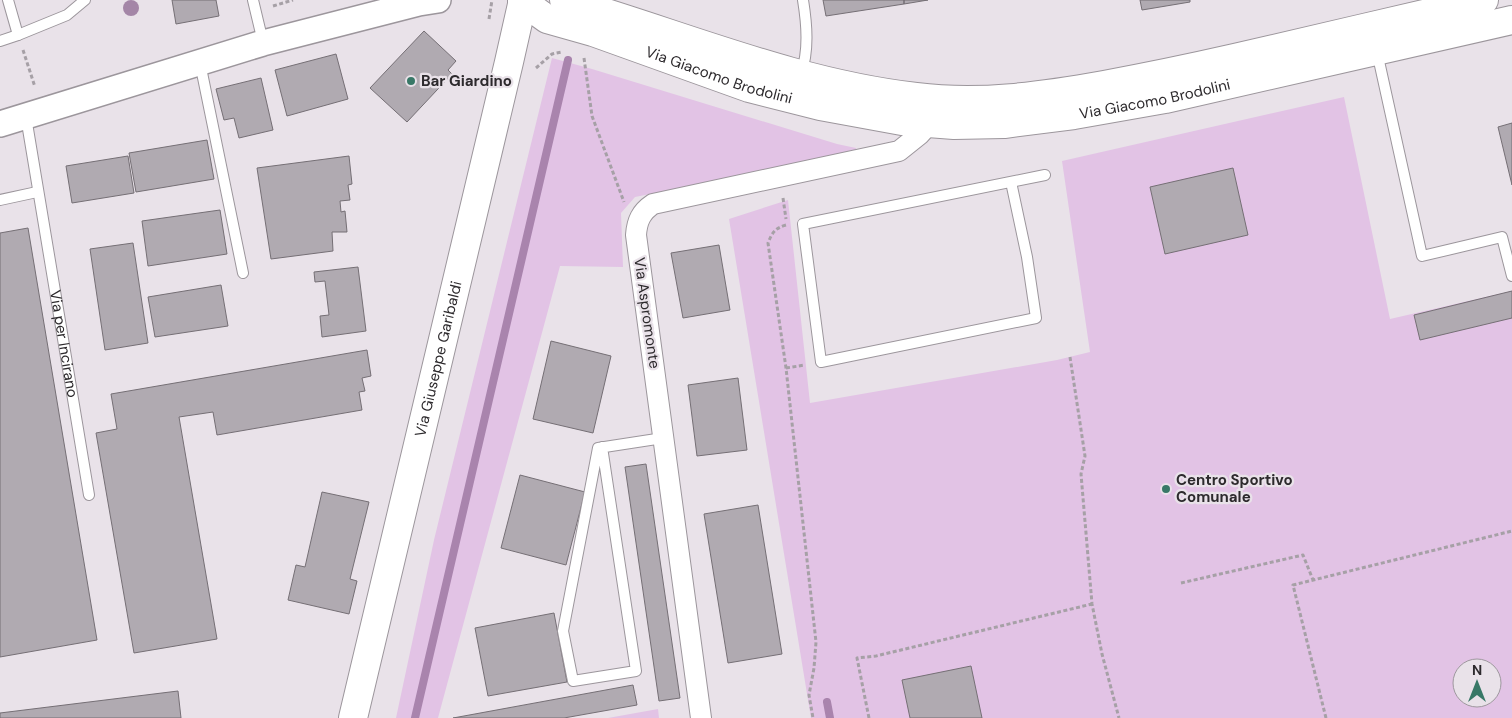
<svg xmlns="http://www.w3.org/2000/svg" width="1512" height="718" font-family="'DM Sans',sans-serif">
<style>
.green{fill:#e2c3e5;fill-rule:evenodd}
.lines{fill:none;stroke-linecap:round;stroke-linejoin:round}
.stream{stroke:#a984ad;stroke-width:8}
.building{fill:#b0aab1;stroke:#756f75}
.service-casing{stroke:#9c969c;stroke-width:12}
.minor-casing{stroke:#9c969c;stroke-width:22}
.tertiary-casing{stroke:#9c969c;stroke-width:28}
.secondary-casing{stroke:#9c969c;stroke-width:30}
.path{stroke:#a6a0a6;stroke-width:3;stroke-dasharray:4 2.5;stroke-linecap:butt}
.service{stroke:#fff;stroke-width:10}
.minor{stroke:#fff;stroke-width:20}
.tertiary{stroke:#fff;stroke-width:25}
.secondary{stroke:#fff;stroke-width:28}
.tree{fill:#a486a7}
.poi-dot{fill:#387867;stroke:#e9e2e9;stroke-width:2}
.labels{text-anchor:middle;dominant-baseline:central;stroke-width:4.5;stroke-linejoin:round;paint-order:stroke}
.street-label{font-size:15px;fill:#2d2a2d;stroke:#e9e2e9}
.poi-label{font-size:15px;font-weight:bold;fill:#2d2a2d;stroke:#e9e2e9;text-anchor:start}
</style>
<rect width="100%" height="100%" fill="#e9e2e9"/>
<path class="green" d="M 552,58 L 592,69 L 837,144 L 856,148 L 855,153 L 635,197 L 621,213 L 623,267 L 560,266 L 438,718 L 396,718 L 434,540 Z
M 1344,97 L 1390,319 L 1512,291 L 1512,718 L 811,718 L 729,219 L 788,200 L 810,403 L 1057,360 L 1090,352 L 1062,161 ZM 1462,668 L 1492,668 L 1492,698 L 1462,698 Z
M 658,709 L 659,718 L 608,718 Z"/>
<g class="lines">
<path class="stream" d="M 827,702 L 830,718
M 415,718 L 568,60"/>
</g>
<path class="building" d="M 172,0 L 216,0 L 219,16 L 176,24 Z
M 823,0 L 904,0 L 904,4 L 826,16 Z
M 904,0 L 928,0 L 904,4 Z
M 1140,0 L 1190,0 L 1190,2 L 1142,10 Z
M 424,31 L 456,61 L 448,70 L 452,74 L 407,122 L 370,88 Z
M 336,54 L 348,99 L 287,116 L 275,70 Z
M 261,78 L 273,130 L 239,138 L 234,118 L 224,120 L 216,89 Z
M 1512,123 L 1512,185 L 1498,127 Z
M 207,140 L 214,179 L 136,192 L 129,153 Z
M 128,156 L 134,193 L 72,203 L 66,166 Z
M 349,156 L 352,184 L 348,185 L 350,200 L 340,201 L 341,212 L 345,211 L 347,232 L 332,232 L 333,251 L 271,259 L 257,168 Z
M 1233,168 L 1248,235 L 1165,254 L 1150,187 Z
M 220,210 L 227,254 L 148,266 L 142,221 Z
M 28,228 L 97,640 L 0,657 L 0,233 Z
M 133,243 L 148,343 L 105,350 L 90,249 Z
M 719,245 L 730,310 L 683,318 L 671,253 Z
M 358,267 L 366,331 L 322,337 L 320,316 L 329,315 L 325,281 L 315,282 L 314,272 Z
M 221,285 L 228,326 L 155,337 L 148,297 Z
M 1512,291 L 1512,318 L 1420,340 L 1414,315 Z
M 551,341 L 611,356 L 593,433 L 533,419 Z
M 367,350 L 371,376 L 362,378 L 365,391 L 359,392 L 362,410 L 217,435 L 213,412 L 179,417 L 217,639 L 134,653 L 96,433 L 117,429 L 111,394 Z
M 738,378 L 747,450 L 697,456 L 688,385 Z
M 646,464 L 680,698 L 659,701 L 625,467 Z
M 520,475 L 585,492 L 566,565 L 501,548 Z
M 322,492 L 369,502 L 350,579 L 357,581 L 349,614 L 288,600 L 296,565 L 305,567 Z
M 758,505 L 782,654 L 728,663 L 704,514 Z
M 554,613 L 567,682 L 488,696 L 475,628 Z
M 971,666 L 982,718 L 910,718 L 902,680 Z
M 633,685 L 637,705 L 564,718 L 453,718 Z
M 178,691 L 181,718 L 0,718 L 0,713 Z"/>
<g class="lines">
<g class="service-casing">
<g id="service">
<path d="M 8,0 L 18,35"/>
<path d="M 253,0 L 263,42"/>
<path d="M 0,41 L 18,35 L 67,15 L 85,0"/>
<path d="M 1377,52 L 1422,256 L 1502,237 L 1512,276"/>
<path d="M 200,63 L 243,273"/>
<path d="M 801,74 C 809,50 807,25 803,0"/>
<path id="s1" d="M 26,117 L 89,495"/>
<path d="M 1011,182 L 1027,257 L 1036,318 L 821,362 L 803,224 L 1045,175"/>
<path d="M 0,200 L 37,192"/>
<path d="M 602,447 L 636,671 L 573,681 L 563,631 L 598,448 L 663,438"/>
</g>
</g>
<g class="minor-casing">
<path id="minor" d="M 701,718 L 636,235 C 637,221 641,212 653,204 L 899,151 L 919,135 L 929,124"/>
</g>
<g class="tertiary-casing">
<path id="tertiary" d="M 0,124 L 263,43 L 419,3 L 438,0"/>
</g>
<g class="secondary-casing">
<g id="secondary">
<path d="M 564,0 C 681,34 794,83 916,97 C 980,105 1042,96 1104,85 C 1148,77 1191,68 1235,58 C 1318,39 1401,19 1484,0"/>
<path id="s2" d="M 522,1 L 547,19 L 593,32 L 749,88 L 820,106 L 902,121 L 954,125 L 1004,124 L 1074,115 L 1165,99 L 1512,20"/>
<path id="s3" d="M 353,718 L 509,62 L 523,0"/>
</g>
</g>
<path class="path" d="M 273,6 L 293,0
M 489,19 L 492,0
M 23,50 L 35,87
M 584,58 L 592,116 L 624,202
M 536,68 L 552,54 L 562,52
M 783,198 L 786,219
M 786,225 C 775,228 772,233 768,243 L 786,368 L 816,642 L 814,668 L 809,695 L 813,718
M 1070,357 L 1085,456 L 1081,474 L 1092,604 L 1102,654 L 1119,718
M 786,368 L 805,365
M 1181,583 L 1303,555 L 1313,580
M 869,718 L 857,658 L 876,656 L 1092,604
M 1326,718 L 1293,585 L 1512,531"/>
<use href="#service" class="service"/>
<use href="#minor" class="minor"/>
<use href="#tertiary" class="tertiary"/>
<use href="#secondary" class="secondary"/>
</g>
<circle class="tree" cx="131" cy="8" r="8"/>
<g class="poi-dot">
<circle cx="411" cy="81" r="5"/>
<circle cx="1166" cy="489" r="5"/>
</g>
<g class="labels">
<g class="street-label">
<text stroke="none"><textPath href="#s2" startOffset="212">Via Giacomo Brodolini</textPath></text>
<text stroke="none"><textPath href="#s2" startOffset="656">Via Giacomo Brodolini</textPath></text>
<text transform="translate(647 313) rotate(82)">Via Aspromonte</text>
<text stroke="none"><textPath href="#s1" startOffset="230">Via per Incirano</textPath></text>
<text stroke="none"><textPath href="#s3" startOffset="369">Via Giuseppe Garibaldi</textPath></text>
</g>
<g class="poi-label">
<text x="421" y="81">Bar Giardino</text>
<text x="1176" y="480">Centro Sportivo<tspan x="1176" dy="17">Comunale</tspan></text>
</g>
</g>
<g transform="translate(1477 683)"><circle r="24" fill="#e9e2e9" stroke="#9e989e"/>
<path d="M0-4L9 19L0 12L-9 19Z" fill="#387867"/>
<text y="-8" font-size="14" font-weight="bold" text-anchor="middle" fill="#2d2a2d">N</text>
</g>
</svg>
